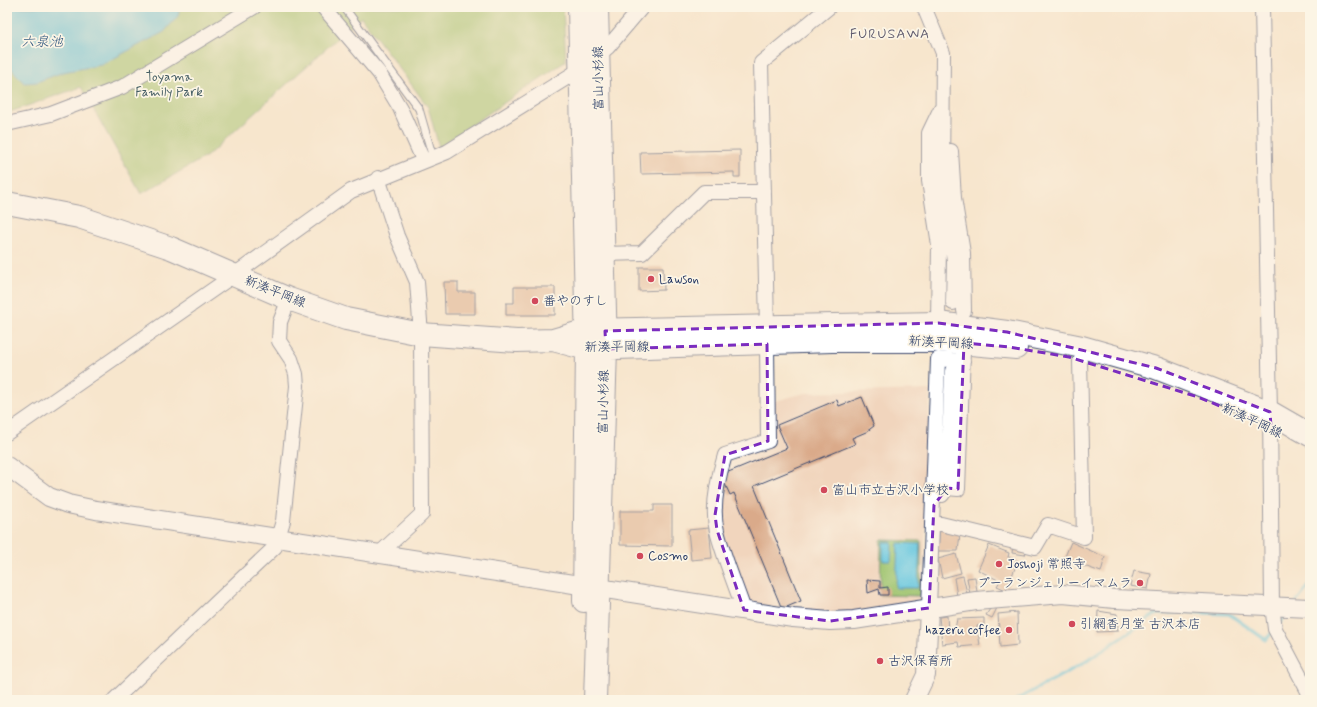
<svg xmlns="http://www.w3.org/2000/svg" width="1317" height="707" font-family="Mynerve,'Klee One',sans-serif">
<style>
.built{fill:#f1d5bd}
.green{fill:#9dc36d;stroke:#5c7966}
.water{fill:#61c5df;stroke:#3e7a9e}
.lines{fill:none;stroke-linecap:round;stroke-linejoin:round}
.stream{stroke:#61c5df;stroke-width:3.5}
.building{fill:#daaa8a}
.service-casing{stroke:#3c4a6f;stroke-width:9}
.minor-casing{stroke:#3c4a6f;stroke-width:16}
.tertiary-casing{stroke:#3c4a6f;stroke-width:20}
.primary-casing{stroke:#3c4a6f;stroke-width:24}
.service{stroke:#fff;stroke-width:7}
.minor{stroke:#fff;stroke-width:14}
.tertiary{stroke:#fff;stroke-width:18}
.primary{stroke:#fff;stroke-width:22}
.marked{fill:none;stroke:#7b2cbf;stroke-width:3;stroke-dasharray:8 5;stroke-linejoin:round}
.poi-dot{fill:#d1495b;stroke:#fcf5e5;stroke-width:1.5}
.labels{text-anchor:middle;dominant-baseline:central;stroke-width:3.5;stroke-linejoin:round;paint-order:stroke}
.park-label{font-size:13px;fill:#425b62;stroke:#fcf5e5}
.street-label{font-size:13px;fill:#1b2f5e;stroke:#fcf5e5}
.poi-label{font-size:13px;fill:#1b2f5e;stroke:#fcf5e5;text-anchor:start}
.neighbourhood-label{font-size:14px;letter-spacing:1px;fill:#5e5a6d;stroke:#fcf5e5}
.water-label{font-size:14px;font-style:italic;fill:#2c547e;stroke:#fcf5e5}
</style>
<rect width="100%" height="100%" fill="#fcf5e5"/>
<filter id="ink" filterUnits="userSpaceOnUse"><feTurbulence type="fractalNoise" baseFrequency=".025" numOctaves="2"/><feDisplacementMap in="SourceGraphic" scale="8" xChannelSelector="R" yChannelSelector="G"/><feConvolveMatrix kernelMatrix="1 2 1 2 8 2 1 2 1" color-interpolation-filters="sRGB"/></filter>
<filter id="wash" filterUnits="userSpaceOnUse"><feTurbulence type="fractalNoise" baseFrequency=".012" numOctaves="4" result="noise"/><feDisplacementMap in="SourceGraphic" scale="16" xChannelSelector="R" yChannelSelector="G"/><feGaussianBlur stdDeviation="0.9" result="paint"/><feColorMatrix in="noise" values="0 0 0 0 0 0 0 0 0 0 0 0 0 0 0 0 0 1.4 0 .05"/><feComposite in="paint" operator="in"/></filter>
<g filter="url(#wash)">
<rect width="100%" height="100%" fill="#f7e6cd"/>
<path class="built" d="M 930,390 L 923,602 L 849,613 L 818,613 L 744,603 L 717,520 L 726,459 L 771,444 L 772,402 L 805,393 Z"/>
<path class="green" d="M 7,7 L 563,7 L 566,61 L 439,147 L 428,107 L 361,17 L 207,156 L 141,194 L 81,87 L 7,113 Z
M 881,540 L 921,541 L 921,596 L 880,595 Z"/>
<path class="water" d="M 7,7 L 180,7 L 178,16 L 164,32 L 101,65 L 63,72 L 37,82 L 24,83 L 10,67 L 7,61 Z
M 883,542 L 892,542 L 891,561 L 883,561 Z
M 898,543 L 920,544 L 918,588 L 896,588 Z"/>
<g class="lines">
<path class="stream" d="M 1297,601 L 1310,585
M 1278,625 L 1288,613
M 1016,700 L 1084,663 L 1156,614 L 1182,612 L 1229,614 L 1266,640 L 1273,631"/>
</g>
<g id="blocks">
<path class="building" d="M 740,150 L 740,177 L 734,177 L 734,172 L 641,174 L 640,152 Z
M 639,267 L 663,267 L 664,290 L 639,291 Z
M 444,282 L 458,282 L 458,292 L 475,292 L 475,314 L 445,314 Z
M 514,287 L 555,287 L 555,315 L 506,315 L 506,303 L 514,303 Z
M 862,397 L 874,426 L 866,432 L 852,438 L 855,444 L 754,486 L 801,601 L 782,609 L 734,493 L 730,495 L 721,475 L 787,448 L 777,425 L 837,400 L 839,406 Z
M 654,505 L 672,505 L 672,546 L 620,545 L 620,511 L 654,511 Z
M 940,527 L 960,534 L 958,551 L 938,551 Z
M 709,528 L 712,558 L 691,560 L 688,530 Z
M 1071,542 L 1105,557 L 1101,572 L 1064,559 Z
M 989,545 L 1009,553 L 1008,557 L 1018,561 L 1006,590 L 997,586 L 1000,581 L 978,570 Z
M 1013,545 L 1027,548 L 1025,555 L 1012,553 Z
M 956,554 L 961,573 L 942,578 L 938,559 Z
M 1134,571 L 1151,574 L 1148,589 L 1130,586 Z
M 963,576 L 967,593 L 957,596 L 954,578 Z
M 975,577 L 977,592 L 970,594 L 967,578 Z
M 867,580 L 880,581 L 880,588 L 888,587 L 888,595 L 880,595 L 879,589 L 868,593 Z
M 992,606 L 997,608 L 992,618 L 986,615 Z
M 1098,611 L 1117,614 L 1118,631 L 1097,632 Z
M 1017,612 L 1018,645 L 1000,647 L 998,614 Z
M 947,616 L 948,631 L 955,629 L 957,619 L 984,618 L 984,625 L 977,626 L 980,645 L 959,647 L 958,642 L 942,644 L 939,617 Z"/>
</g>
</g>
<g filter="url(#ink)">
<use href="#blocks" fill-opacity="0" stroke="#3c4a6f" stroke-width="1"/>
<g class="lines">
<g class="service-casing">
<path id="service" d="M 344,7 L 419,109 L 433,158"/>
</g>
<g class="minor-casing">
<path id="minor" d="M 323,7 L 379,73 L 400,108 L 423,160
M 924,7 L 943,53 L 942,182 L 954,261 L 953,303
M 1262,7 L 1270,412 L 1272,606 L 1275,629 L 1310,695
M 7,124 L 51,114 L 122,87 L 254,7
M 951,151 L 954,198 L 963,253 L 964,311
M 378,178 L 397,236 L 417,282 L 421,334 L 422,514 L 379,554
M 603,254 L 642,253 L 704,192 L 764,192
M 938,323 L 939,245 L 929,181 L 929,133 L 941,108
M 767,326 L 761,63 L 829,7
M 7,433 L 234,275 L 351,191 L 447,152 L 581,69 L 608,47 L 642,7
M 947,488 L 958,489 L 963,352
M 942,495 L 947,488 L 952,371
M 933,522 L 1035,547 L 1048,525 L 1084,537 L 1080,361
M 929,608 L 938,359 L 963,361
M 744,610 C 735,584 724,558 717,531 C 711,508 718,478 725,455 L 768,441 L 767,344
M 114,700 L 275,547 L 283,521 L 297,386 L 296,374 L 291,359 L 279,341 L 280,322 L 289,299"/>
</g>
<g class="tertiary-casing">
<path id="tertiary" d="M 7,466 L 49,497 L 68,504 L 96,510 L 793,618 L 830,621 L 854,620 L 976,601 L 1063,594 L 1115,599 L 1310,608
M 914,700 L 926,675 L 929,608"/>
</g>
<g class="primary-casing">
<path id="primary" d="M 579,7 L 587,349 L 584,601
M 7,203 L 79,217 L 171,248 L 289,299 L 346,319 L 421,334 L 517,341 L 553,340 L 587,330 L 938,323 L 1007,332 L 1082,347 L 1156,368 L 1270,412 L 1310,435
M 553,340 L 587,349 L 832,341 L 937,341 L 1016,348
M 595,700 L 606,349 L 597,7"/>
</g>
<use href="#service" class="service"/>
<use href="#minor" class="minor"/>
<use href="#tertiary" class="tertiary"/>
<use href="#primary" class="primary"/>
</g>
</g>
<path d="M0 0H1317V707H0ZM 938,323 L 1007,332 L 1156,368 L 1270,412 L 1271,427 L 1198,397 L 1069,357 L 1009,347 L 964,343 L 958,489 L 947,488 L 934,505 L 929,608 L 830,621 L 744,610 L 717,530 L 715,515 L 725,455 L 768,441 L 767,344 L 606,349 L 605,331 Z" fill="#f7e6cd" fill-opacity=".55" fill-rule="evenodd"/>
<path class="marked" d="M 938,323 L 1007,332 L 1156,368 L 1270,412 L 1271,427 L 1198,397 L 1069,357 L 1009,347 L 964,343 L 958,489 L 947,488 L 934,505 L 929,608 L 830,621 L 744,610 L 717,530 L 715,515 L 725,455 L 768,441 L 767,344 L 606,349 L 605,331 Z"/>
<g class="poi-dot">
<circle cx="651" cy="279" r="4"/>
<circle cx="535" cy="301" r="4"/>
<circle cx="824" cy="490" r="4"/>
<circle cx="640" cy="556" r="4"/>
<circle cx="999" cy="564" r="4"/>
<circle cx="1140" cy="583" r="4"/>
<circle cx="1072" cy="624" r="4"/>
<circle cx="1009" cy="630" r="4"/>
<circle cx="880" cy="661" r="4"/>
</g>
<g class="labels">
<g class="park-label">
<text x="169" y="77">Toyama<tspan x="169" dy="15">Family Park</tspan></text>
</g>
<g class="street-label">
<text transform="translate(599 78) rotate(-91)">富山小杉線</text>
<text transform="translate(275 292) rotate(22)">新湊平岡線</text>
<text transform="translate(941 343) rotate(3)">新湊平岡線</text>
<text x="617" y="347">新湊平岡線</text>
<text transform="translate(604 402) rotate(-89)">富山小杉線</text>
<text transform="translate(1252 421) rotate(25)">新湊平岡線</text>
</g>
<g class="poi-label">
<text x="659" y="279">Lawson</text>
<text x="543" y="301">番やのすし</text>
<text x="832" y="490">富山市立古沢小学校</text>
<text x="648" y="556">Cosmo</text>
<text x="1007" y="564">Joshoji 常照寺</text>
<text x="1132" y="583" text-anchor="end">ブーランジェリーイマムラ</text>
<text x="1080" y="624">引網香月堂 古沢本店</text>
<text x="1001" y="630" text-anchor="end">hazeru coffee</text>
<text x="888" y="661">古沢保育所</text>
</g>
<g class="neighbourhood-label">
<text x="890" y="34">FURUSAWA</text>
</g>
<g class="water-label">
<text x="42" y="42">六泉池</text>
</g>
</g>
<rect width="1317" height="707" fill="none" stroke="#fcf5e5" stroke-width="24"/>
</svg>
